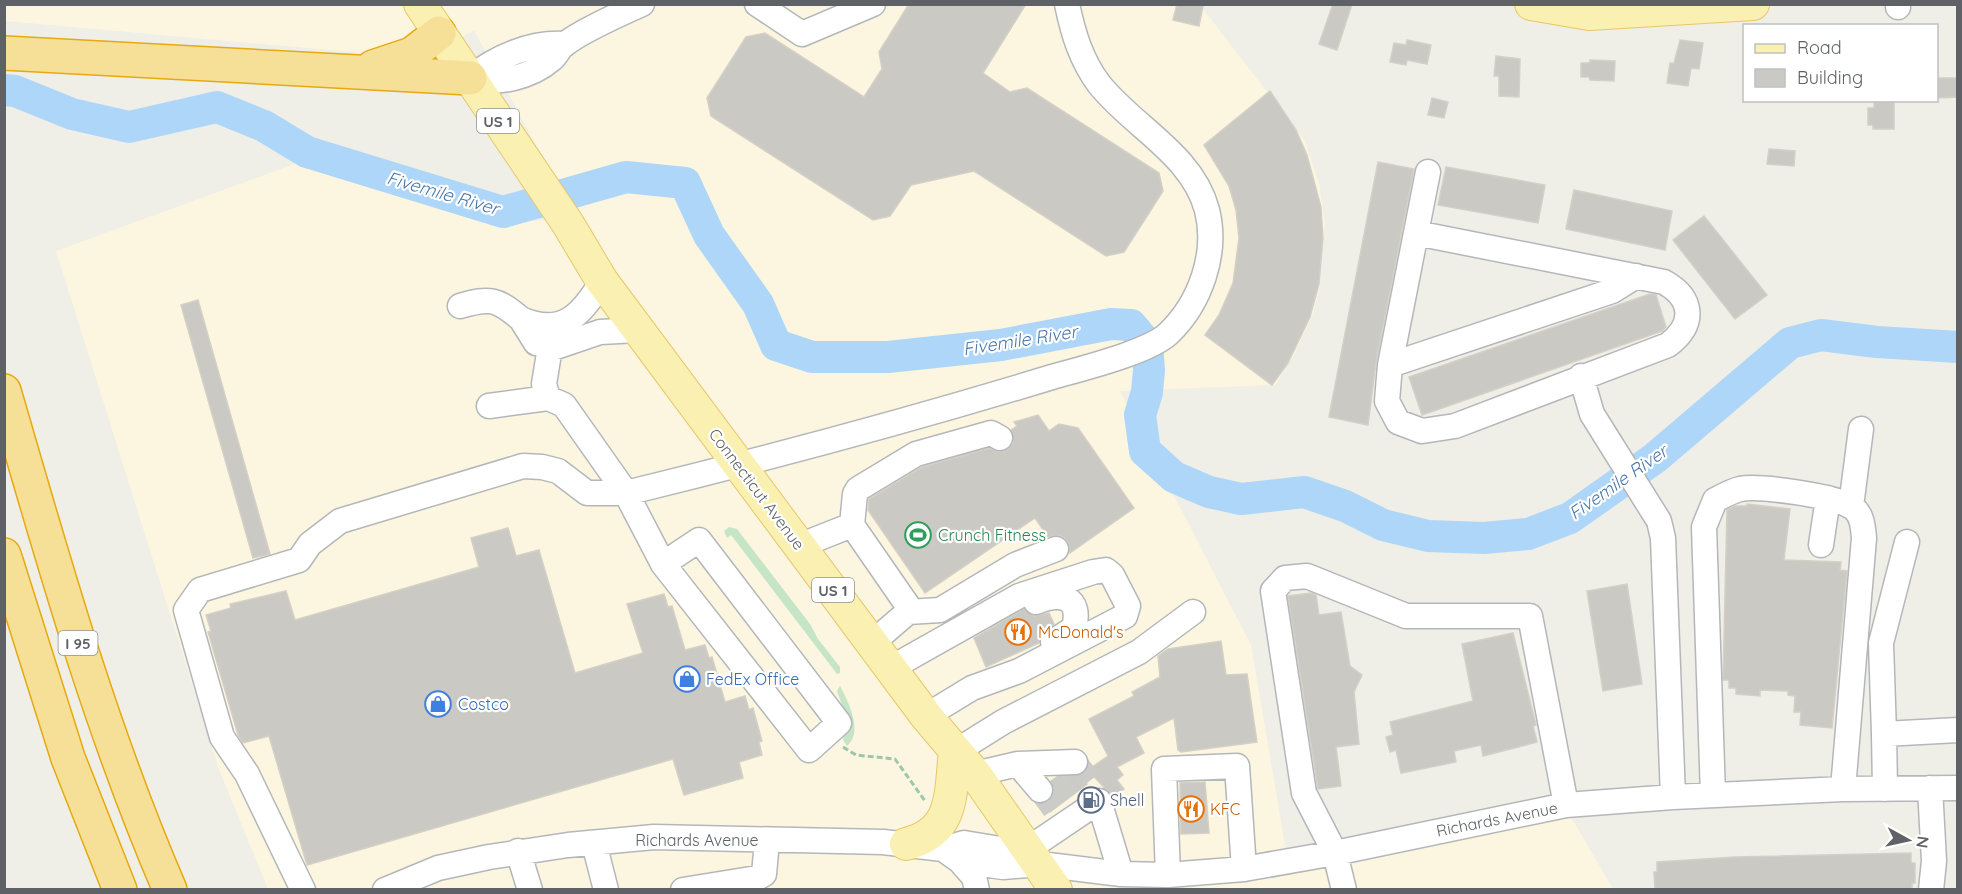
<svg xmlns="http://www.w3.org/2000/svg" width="1962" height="894" font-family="Quicksand,sans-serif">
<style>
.commercial{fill:#fcf6e0}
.green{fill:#c6e5c6}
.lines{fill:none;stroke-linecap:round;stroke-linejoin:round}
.river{stroke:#add6f9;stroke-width:32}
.building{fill:#cbc9c4;stroke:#d4d0c6;stroke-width:1.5}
.minor-tunnel{stroke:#cbcbc7;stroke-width:24;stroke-dasharray:24 12;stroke-linecap:butt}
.minor-casing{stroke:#b4b7ba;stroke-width:27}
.major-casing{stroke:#e8c768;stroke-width:34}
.highway-casing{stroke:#e6a910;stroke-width:36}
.path{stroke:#9fc6ab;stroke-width:3;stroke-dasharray:6 3;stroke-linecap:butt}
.minor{stroke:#fff;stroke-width:24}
.major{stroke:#f9f0b2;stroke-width:32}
.highway{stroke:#f6e098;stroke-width:33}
.labels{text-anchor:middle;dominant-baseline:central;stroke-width:4.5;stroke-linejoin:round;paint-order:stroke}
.shield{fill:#fff;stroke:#8e9194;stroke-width:1.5}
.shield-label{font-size:15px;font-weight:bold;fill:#5e6266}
.street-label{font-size:16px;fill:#5e6266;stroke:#fff}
.leisure-label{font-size:16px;fill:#27864d;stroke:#fff;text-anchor:start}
.food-label{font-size:16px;fill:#c56008;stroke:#fff;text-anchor:start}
.shop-label{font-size:16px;fill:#366cbe;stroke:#fff;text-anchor:start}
.service-label{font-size:16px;fill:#4e5e75;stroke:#fff;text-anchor:start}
.water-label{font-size:18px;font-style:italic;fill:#4a77ab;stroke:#fff}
</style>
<rect width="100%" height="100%" fill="#efeee7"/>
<path class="commercial" d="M 4,5 L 1200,5 L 1305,141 L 1319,184 L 1325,224 L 1320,286 L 1312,316 L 1294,355 L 1275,385 L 1120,391 L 1251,645 L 1287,857 L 1571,817 L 1613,889 L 268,889 L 218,767 L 56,251 L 305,160 L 479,216 L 536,221 L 575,218 L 474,30 L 428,59 L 5,21 Z"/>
<path class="green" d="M 729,527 L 737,529 L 810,624 L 818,639 L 840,667 L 840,673 L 837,674 L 731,535 L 727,538 L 724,531 Z
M 840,686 C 848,701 864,732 847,746 L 843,740 L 848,722 L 837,691 Z"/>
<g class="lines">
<path class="river" d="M 4,90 L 15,91 L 72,114 L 129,127 L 217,107 L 264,126 L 307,152 L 503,212 L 626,177 L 685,183 L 709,235 L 758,304 L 776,345 L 812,357 L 888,357 L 1001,345 L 1111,324 L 1131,325 L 1147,344 L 1149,370 L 1147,392 L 1140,415 L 1145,451 L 1174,477 L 1209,492 L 1241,499 L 1304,492 L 1345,506 L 1383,525 L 1428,536 L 1484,538 L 1528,534 L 1570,518 L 1655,458 L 1790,343 L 1821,335 L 1877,342 L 1958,347"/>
</g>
<path class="building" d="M 909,4 L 1026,4 L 983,73 L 1010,92 L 1027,88 L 1159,173 L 1163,191 L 1124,252 L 1106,256 L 974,171 L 911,185 L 890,216 L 873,220 L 711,116 L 707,98 L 746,37 L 765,33 L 864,97 L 882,69 L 879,52 Z
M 1177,4 L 1203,6 L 1199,26 L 1173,20 Z
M 1333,4 L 1352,4 L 1337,50 L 1319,44 Z
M 1407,40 L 1431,45 L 1427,64 L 1407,60 L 1406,65 L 1390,62 L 1394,43 L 1406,45 Z
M 1680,40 L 1703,43 L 1699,69 L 1691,68 L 1688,86 L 1667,83 L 1670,63 L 1674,63 Z
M 1496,56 L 1520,59 L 1519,97 L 1499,96 L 1499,76 L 1494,76 Z
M 1590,60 L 1615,61 L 1614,81 L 1590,80 L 1589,77 L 1581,77 L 1581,63 L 1590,63 Z
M 1937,78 L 1958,78 L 1958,97 L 1938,98 Z
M 1270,91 L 1296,130 L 1307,155 L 1321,207 L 1323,238 L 1319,284 L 1310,317 L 1288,363 L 1272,385 L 1205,335 L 1219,315 L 1233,283 L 1239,238 L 1236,210 L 1229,186 L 1204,145 Z
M 1432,98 L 1448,102 L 1444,118 L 1428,115 Z
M 1874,100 L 1894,100 L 1894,129 L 1873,129 L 1873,125 L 1868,125 L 1868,108 L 1874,108 Z
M 1769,149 L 1795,151 L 1794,166 L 1767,164 Z
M 1378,162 L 1414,169 L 1376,362 L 1368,425 L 1329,417 Z
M 1446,167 L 1545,185 L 1538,223 L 1438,205 Z
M 1574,190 L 1672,211 L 1665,250 L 1566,229 Z
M 1704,216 L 1767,295 L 1735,319 L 1673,240 Z
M 1650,294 L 1656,295 L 1666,327 L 1662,331 L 1422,415 L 1409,377 Z
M 198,300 L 270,554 L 253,558 L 181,305 Z
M 1038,415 L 1049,431 L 1059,424 L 1078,428 L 1134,508 L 1070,553 L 1069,544 L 1065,538 L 1058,535 L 1048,537 L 1035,518 L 925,593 L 868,510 L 869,499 L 922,467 L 989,448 L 1000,452 L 1007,450 L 1013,444 L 1011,430 L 1017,426 L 1014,422 Z
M 1747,504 L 1790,509 L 1784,560 L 1841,562 L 1840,570 L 1847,571 L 1832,728 L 1800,725 L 1801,712 L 1794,712 L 1795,696 L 1788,695 L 1788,691 L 1760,690 L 1760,696 L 1736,694 L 1736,688 L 1729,688 L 1729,680 L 1723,680 L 1727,510 L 1735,506 L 1747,506 Z
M 508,528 L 516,556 L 539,550 L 575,673 L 643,653 L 627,604 L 664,594 L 668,607 L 672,606 L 685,650 L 705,645 L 709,658 L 712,657 L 725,702 L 745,696 L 749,710 L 753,708 L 762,741 L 759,742 L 762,755 L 739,762 L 743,778 L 684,795 L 673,759 L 307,865 L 269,736 L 243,743 L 238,735 L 208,632 L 211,631 L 206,615 L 231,608 L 230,604 L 286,591 L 295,620 L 479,567 L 471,538 Z
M 1627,584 L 1642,684 L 1603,691 L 1587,591 Z
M 1311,593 L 1316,595 L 1319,615 L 1341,612 L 1350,666 L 1362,675 L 1354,692 L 1359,744 L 1336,747 L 1341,786 L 1318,789 L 1288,596 Z
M 1024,609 L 1034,616 L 1049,613 L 1054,624 L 1041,635 L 1039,643 L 986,667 L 974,638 Z
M 1513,633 L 1536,725 L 1533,726 L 1537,742 L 1483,756 L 1481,745 L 1454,751 L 1456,762 L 1401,773 L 1396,750 L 1390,752 L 1386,737 L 1393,735 L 1390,722 L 1473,701 L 1462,644 Z
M 1221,641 L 1226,675 L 1247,674 L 1257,742 L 1181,752 L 1178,750 L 1174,718 L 1136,737 L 1144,753 L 1117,767 L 1123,775 L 1117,780 L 1124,789 L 1113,797 L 1088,770 L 1108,756 L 1089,719 L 1134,696 L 1132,692 L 1160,677 L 1158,656 L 1168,649 Z
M 1080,775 L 1087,784 L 1050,812 L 1044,804 L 1054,794 L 1051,781 L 1057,777 Z
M 1205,782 L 1209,833 L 1181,834 L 1180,783 Z
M 1911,853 L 1911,863 L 1915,863 L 1915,883 L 1912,883 L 1912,890 L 1655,890 L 1654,872 L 1657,872 L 1657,862 L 1735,857 Z"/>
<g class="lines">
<path class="minor-tunnel" d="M 1075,762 L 1091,783 L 1099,801
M 1055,778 L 1070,797
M 1040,790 L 1054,809"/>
<g class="minor-casing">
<path id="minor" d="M 757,4 L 802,34 L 873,4
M 1898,7 L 1898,4
M 470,78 C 497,85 530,78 552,59 C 557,55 559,48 564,45 C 578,33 624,12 642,4
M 470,78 C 496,57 531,42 564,44
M 1416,233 L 1664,282 C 1693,298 1696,324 1668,345 L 1455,426 L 1422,431 L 1398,422 L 1387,401 L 1390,365 L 1428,172
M 602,281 C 582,315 562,337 521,319 L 536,343 L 553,348 L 600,332 L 638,330
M 460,306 C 491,297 497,299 521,319
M 1390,365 L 1612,291 L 1636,276
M 1581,376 L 1592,414 L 1659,521 L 1663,538 L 1673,797
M 548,398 L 544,384 L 550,347
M 489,406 L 548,398 L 564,405 L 626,493 L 663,564 L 809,750 L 839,723 L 699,540 L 663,564
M 1851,506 L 1861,429
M 852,525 L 855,494 L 858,489 L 916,454 L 991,433 L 1000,438
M 1821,545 L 1828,498
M 799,546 L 852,525 L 908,606 L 908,612 L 872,643
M 1036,602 C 1061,591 1082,597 1074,628 L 1053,642
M 908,612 L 940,610 L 1015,565 L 1056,549
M 891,668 L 1019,596 L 1093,572 L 1106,570 L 1112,575 L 1128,606 L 1125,616 L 1019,671 L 972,688 L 926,716
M 1884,734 L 1881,643 L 1907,542
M 955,752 L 1003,722 L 1139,652 L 1193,612
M 1018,764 L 1040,790
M 975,774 L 1018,764 L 1075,762
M 1930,788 L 1934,861 L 1931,890
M 1885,789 L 1884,734 L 1958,730
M 1713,795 L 1704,527 L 1715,500 C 1723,496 1732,491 1740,489 C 1759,485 1834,496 1850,506 C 1862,512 1863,526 1864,538 L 1843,789
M 594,843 L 606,890
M 943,849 L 960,861 L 1003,867 L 1040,864 L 1121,874 L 1168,875 L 1244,869 L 1335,853 L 1566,805 L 1673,797 L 1843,789 L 1958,788
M 1028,849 L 1099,801 L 1121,874
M 518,851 L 530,890
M 960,861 L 974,877 L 977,890
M 1168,875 L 1164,769 L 1237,766 L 1244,869
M 303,890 L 247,774 L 222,737 L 186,610 L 200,590 L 299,560 L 310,544 L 340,521 L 523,466 L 542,467 L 558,471 L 587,493 L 626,493 C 769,458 911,420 1052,377 C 1080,369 1150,352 1169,333 C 1200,303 1218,254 1207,210 C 1192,154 1133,127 1099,84 C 1081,60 1073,33 1067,4
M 385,890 L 438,868 L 489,857 L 568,845 L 654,837 L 883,842 L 943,849 L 964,843 L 1006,850 L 1036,863
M 683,890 L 757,878 L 764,874 L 767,841
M 1344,890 L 1335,853 L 1304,793 L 1273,591 L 1285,578 L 1307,576 L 1406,616 L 1530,616 L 1566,805"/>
</g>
<g class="major-casing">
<path id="major" d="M 420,4 L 568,224 L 602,281 L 926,716 L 975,774 L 1056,890
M 1531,4 L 1589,14 L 1753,4
M 906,844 C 955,832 950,794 955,752"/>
</g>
<g class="highway-casing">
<path id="highway" d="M 4,53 L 470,78
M 373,67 L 412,54 L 439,33
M 4,391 C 53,560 100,728 170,890
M 4,555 L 68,758 L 120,890"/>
</g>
<path class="path" d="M 843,747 L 856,755 L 895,759 L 925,801"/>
<use href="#minor" class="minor"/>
<use href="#major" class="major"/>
<use href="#highway" class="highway"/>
</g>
<defs>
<g id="stadium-ring" transform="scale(1.35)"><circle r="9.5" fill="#fff" stroke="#2e9e5b" stroke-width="1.5"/><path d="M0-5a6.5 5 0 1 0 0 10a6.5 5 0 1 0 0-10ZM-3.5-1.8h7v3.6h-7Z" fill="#2e9e5b"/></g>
<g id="restaurant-ring" transform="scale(1.35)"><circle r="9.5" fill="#fff" stroke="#e8710a" stroke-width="1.5"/><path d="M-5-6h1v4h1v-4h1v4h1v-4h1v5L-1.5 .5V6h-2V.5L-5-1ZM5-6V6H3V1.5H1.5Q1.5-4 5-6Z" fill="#e8710a"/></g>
<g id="shop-ring" transform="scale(1.35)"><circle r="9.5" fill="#fff" stroke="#3f7fe0" stroke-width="1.5"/><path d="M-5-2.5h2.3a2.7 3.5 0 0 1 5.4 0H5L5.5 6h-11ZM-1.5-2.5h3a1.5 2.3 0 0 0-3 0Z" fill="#3f7fe0"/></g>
<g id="fuel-ring" transform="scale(1.35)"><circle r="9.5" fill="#fff" stroke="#5c6f8a" stroke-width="1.5"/><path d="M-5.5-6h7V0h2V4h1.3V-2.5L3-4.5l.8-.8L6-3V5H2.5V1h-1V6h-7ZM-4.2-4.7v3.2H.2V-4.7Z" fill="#5c6f8a"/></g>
</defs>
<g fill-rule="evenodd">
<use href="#stadium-ring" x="918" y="535"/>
<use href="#restaurant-ring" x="1018" y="632"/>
<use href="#shop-ring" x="687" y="679"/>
<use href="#shop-ring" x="438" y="704"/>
<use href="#fuel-ring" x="1091" y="800"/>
<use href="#restaurant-ring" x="1191" y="809"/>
</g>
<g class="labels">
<g class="shield">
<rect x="477" y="109" width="42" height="24" rx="4.5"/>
<rect x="812" y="578" width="42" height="24" rx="4.5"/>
<rect x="58.5" y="631" width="39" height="24" rx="4.5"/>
</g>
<g class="shield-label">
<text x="498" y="121">US 1</text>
<text x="833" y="590">US 1</text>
<text x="78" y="643">I 95</text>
</g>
<g class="street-label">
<text transform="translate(757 489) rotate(53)">Connecticut Avenue</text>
<text transform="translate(1497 819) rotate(-11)">Richards Avenue</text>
<text x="697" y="840">Richards Avenue</text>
</g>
<g class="leisure-label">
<text x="938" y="535">Crunch Fitness</text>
</g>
<g class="food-label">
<text x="1038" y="632">McDonald's</text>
<text x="1210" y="809">KFC</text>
</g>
<g class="shop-label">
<text x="706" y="679">FedEx Office</text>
<text x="458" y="704">Costco</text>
</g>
<g class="service-label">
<text x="1110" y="800">Shell</text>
</g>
<g class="water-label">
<text transform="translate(443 193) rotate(16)">Fivemile River</text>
<text transform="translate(1020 340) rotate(-9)">Fivemile River</text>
<text transform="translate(1618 482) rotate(-35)">Fivemile River</text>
</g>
</g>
<rect width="1962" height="894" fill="none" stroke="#5e6266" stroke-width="12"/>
<rect x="1743" y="24" width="195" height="78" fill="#ffffff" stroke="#bfc0c2" stroke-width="1.5"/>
<rect x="1755" y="44" width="30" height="9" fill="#f9f0b2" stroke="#bfc0c2" stroke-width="1.5"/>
<text x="1797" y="54" font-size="18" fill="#5e6266">Road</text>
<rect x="1755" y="69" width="30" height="18" fill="#cbc9c4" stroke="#bfc0c2" stroke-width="1.5"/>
<text x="1797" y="84" font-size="18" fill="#5e6266">Building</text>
<g transform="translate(1908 840) rotate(98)" stroke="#ffffff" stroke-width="4.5" paint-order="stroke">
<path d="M0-4.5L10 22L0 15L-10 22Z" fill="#5e6266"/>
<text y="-9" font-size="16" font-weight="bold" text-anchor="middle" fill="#5e6266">N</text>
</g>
</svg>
